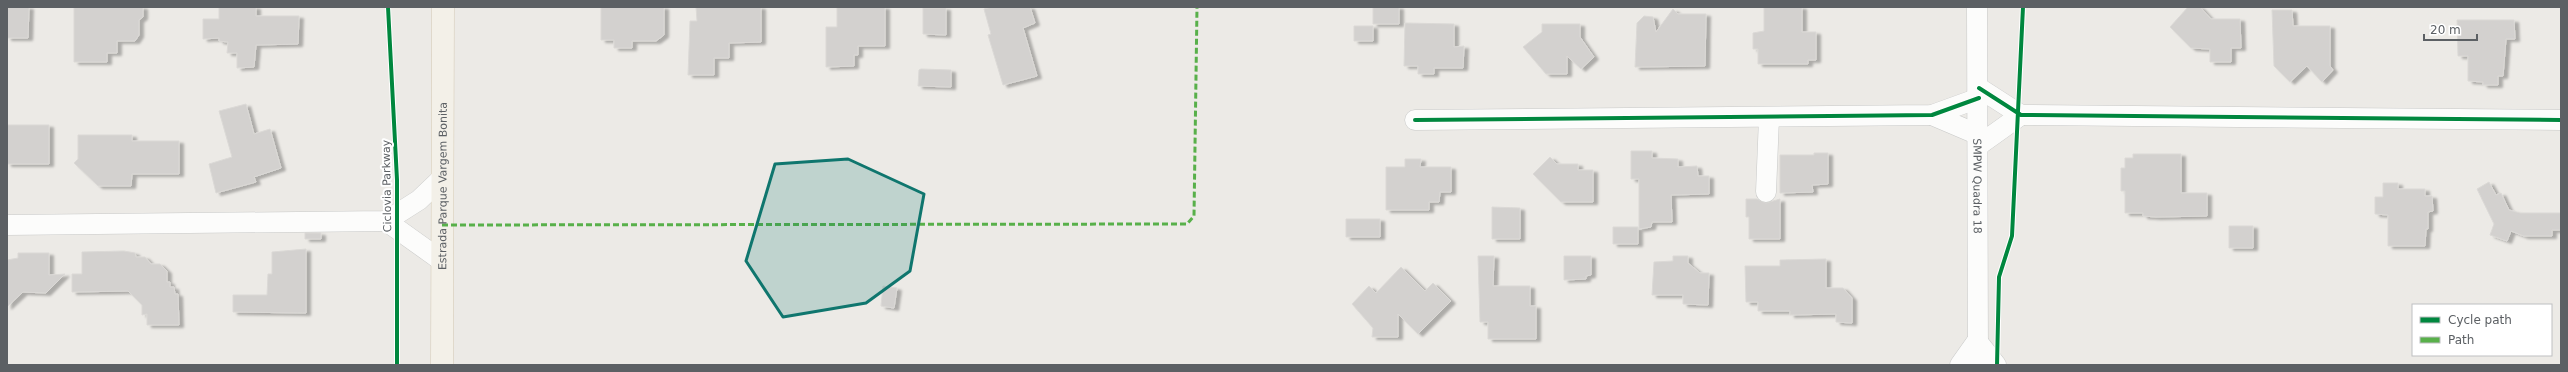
<svg xmlns="http://www.w3.org/2000/svg" width="2568" height="372" font-family="'DejaVu Sans',sans-serif">
<style>
.building{fill:#d3d1cf;stroke:#dbd9d6;filter:url(#shadow)}
.lines{fill:none;stroke-linecap:round;stroke-linejoin:round}
.minor-casing{stroke:#c8c9c8;stroke-width:21}
.major-casing{stroke:#d4c9b4;stroke-width:23}
.minor{stroke:#fcfcfb;stroke-width:20}
.major{stroke:#f3f0e8;stroke-width:22}
.quiet{stroke:#58b04a;stroke-width:3;stroke-dasharray:6 3;stroke-linecap:butt}
.cycleway-casing{stroke:#fff;stroke-width:6}
.cycleway{stroke:#00873e;stroke-width:4}
.marked{fill:#0f766e;fill-opacity:0.2;stroke:#0f766e;stroke-width:3;stroke-linejoin:round}
.labels{text-anchor:middle;dominant-baseline:central;stroke-width:4;stroke-linejoin:round;paint-order:stroke}
.street-label{font-size:11px;fill:#5c6064;stroke:#fff}
</style>
<defs>
<filter id="shadow"><feDropShadow dx="4.5" dy="2.5" stdDeviation="1" flood-color="#0004"/></filter>
</defs>
<rect width="100%" height="100%" fill="#eceae6"/>
<path class="building" d="M 7,7 L 29,7 L 28,38 L 7,38 Z
M 74,7 L 143,7 L 143,17 L 139,20 L 139,35 L 135,41 L 117,41 L 117,53 L 107,53 L 107,62 L 74,62 Z
M 219,7 L 256,7 L 256,16 L 299,16 L 298,44 L 256,45 L 254,67 L 237,68 L 237,53 L 227,53 L 228,42 L 219,41 L 219,38 L 203,39 L 203,19 L 219,19 Z
M 601,7 L 664,7 L 664,35 L 656,41 L 632,41 L 632,48 L 614,48 L 614,40 L 601,40 Z
M 696,7 L 761,7 L 761,42 L 729,43 L 729,58 L 714,58 L 714,75 L 688,75 L 690,21 L 697,21 Z
M 837,7 L 885,7 L 885,46 L 858,46 L 858,55 L 854,55 L 854,66 L 826,67 L 826,27 L 837,27 Z
M 992,7 L 1030,7 L 1035,23 L 1023,28 L 1037,76 L 1003,85 L 988,35 L 991,34 L 984,9 Z
M 1373,7 L 1399,7 L 1399,24 L 1373,24 Z
M 1764,7 L 1802,7 L 1802,32 L 1816,32 L 1816,60 L 1808,60 L 1808,64 L 1758,64 L 1758,49 L 1753,49 L 1753,33 L 1764,31 Z
M 2188,7 L 2200,7 L 2211,19 L 2240,19 L 2241,48 L 2231,48 L 2231,62 L 2210,62 L 2210,49 L 2191,48 L 2170,27 Z
M 923,8 L 946,8 L 946,35 L 923,34 Z
M 1673,9 L 1678,14 L 1706,14 L 1705,66 L 1635,67 L 1637,23 L 1644,16 L 1653,17 L 1656,32 Z
M 2272,10 L 2292,10 L 2293,26 L 2330,26 L 2330,66 L 2333,70 L 2322,82 L 2307,66 L 2290,82 L 2274,66 Z
M 2457,20 L 2514,20 L 2515,39 L 2506,39 L 2503,76 L 2498,76 L 2498,85 L 2483,85 L 2483,82 L 2468,81 L 2468,56 L 2458,56 Z
M 1405,23 L 1454,24 L 1454,47 L 1464,46 L 1463,68 L 1434,68 L 1434,74 L 1418,74 L 1418,66 L 1404,66 Z
M 1542,24 L 1580,24 L 1580,37 L 1594,57 L 1581,69 L 1567,56 L 1567,74 L 1546,74 L 1523,47 L 1542,32 Z
M 1354,26 L 1373,26 L 1373,41 L 1354,41 Z
M 921,69 L 951,70 L 951,87 L 918,86 L 919,70 Z
M 246,104 L 254,134 L 270,129 L 281,168 L 254,177 L 256,182 L 216,193 L 209,164 L 232,157 L 219,111 Z
M 7,125 L 49,125 L 49,164 L 7,164 Z
M 78,135 L 132,135 L 132,141 L 179,141 L 179,174 L 132,174 L 131,186 L 98,186 L 74,163 L 78,159 Z
M 1631,151 L 1652,151 L 1652,158 L 1678,159 L 1678,167 L 1697,166 L 1698,176 L 1709,176 L 1709,194 L 1671,195 L 1672,222 L 1652,222 L 1651,227 L 1639,229 L 1639,179 L 1631,179 Z
M 1814,153 L 1828,153 L 1828,184 L 1812,185 L 1813,192 L 1780,193 L 1780,155 L 1814,155 Z
M 2133,154 L 2181,154 L 2181,193 L 2207,193 L 2207,216 L 2156,217 L 2143,216 L 2143,213 L 2125,213 L 2125,191 L 2121,191 L 2121,168 L 2125,168 L 2125,158 L 2133,158 Z
M 1550,157 L 1557,164 L 1578,164 L 1578,170 L 1593,170 L 1593,202 L 1561,202 L 1533,174 Z
M 1405,159 L 1421,159 L 1420,167 L 1451,167 L 1451,192 L 1440,192 L 1439,202 L 1429,202 L 1429,210 L 1386,210 L 1386,167 L 1405,167 Z
M 2489,182 L 2496,195 L 2501,193 L 2509,210 L 2520,213 L 2561,213 L 2561,230 L 2552,230 L 2552,236 L 2524,236 L 2511,231 L 2507,241 L 2490,235 L 2494,224 L 2477,189 Z
M 2383,183 L 2398,183 L 2398,189 L 2425,189 L 2425,196 L 2432,196 L 2433,211 L 2428,212 L 2428,229 L 2426,229 L 2425,246 L 2388,246 L 2388,215 L 2375,214 L 2375,197 L 2383,197 Z
M 1746,199 L 1757,199 L 1766,203 L 1780,199 L 1780,239 L 1749,239 L 1749,217 L 1746,217 Z
M 1492,207 L 1520,208 L 1520,239 L 1492,239 Z
M 1346,219 L 1380,219 L 1380,237 L 1346,237 Z
M 2229,226 L 2253,226 L 2253,248 L 2229,248 Z
M 1613,227 L 1638,227 L 1638,244 L 1613,244 Z
M 305,233 L 321,233 L 321,239 L 305,239 Z
M 306,249 L 306,313 L 233,312 L 233,295 L 267,295 L 268,274 L 272,274 L 272,252 Z
M 124,251 L 135,253 L 136,257 L 145,257 L 151,264 L 160,264 L 167,271 L 167,282 L 170,282 L 170,287 L 174,287 L 175,294 L 178,294 L 179,325 L 147,325 L 147,314 L 142,315 L 142,305 L 128,291 L 72,292 L 72,274 L 82,274 L 82,252 Z
M 18,253 L 49,253 L 49,275 L 65,274 L 46,293 L 23,292 L 7,307 L 7,260 L 18,258 Z
M 1478,256 L 1494,256 L 1493,286 L 1530,286 L 1530,306 L 1536,306 L 1536,339 L 1488,339 L 1488,322 L 1480,322 Z
M 1564,256 L 1591,256 L 1591,275 L 1586,276 L 1586,279 L 1564,280 Z
M 1673,256 L 1688,256 L 1688,263 L 1700,273 L 1709,273 L 1708,305 L 1683,304 L 1683,295 L 1652,295 L 1654,262 L 1673,261 Z
M 1826,259 L 1826,288 L 1843,288 L 1852,298 L 1852,323 L 1836,322 L 1836,314 L 1790,315 L 1790,311 L 1758,311 L 1758,302 L 1746,302 L 1745,266 L 1780,266 L 1780,260 Z
M 1401,267 L 1425,291 L 1433,283 L 1451,301 L 1418,334 L 1398,314 L 1398,337 L 1372,337 L 1373,328 L 1352,304 L 1369,286 L 1376,293 Z
M 883,286 L 897,288 L 894,308 L 881,306 Z"/>
<g class="lines">
<g class="minor-casing">
<g id="minor">
<path id="s1" d="M 1977,7 L 1978,365"/>
<path d="M 1979,88 L 2021,115 L 2561,120"/>
<path d="M 1932,115 L 1979,135"/>
<path d="M 1415,120 L 1932,115 L 1979,98"/>
<path d="M 1979,145 L 2021,115"/>
<path d="M 1766,192 L 1769,118"/>
<path d="M 386,221 L 442,261"/>
<path d="M 7,225 L 386,221 L 419,200 L 441,179"/>
<path d="M 1960,365 L 1977,341 L 1996,365"/>
</g>
</g>
<g class="major-casing">
<g id="major">
<path id="s2" d="M 442,365 L 443,7"/>
</g>
</g>
<use href="#minor" class="minor"/>
<use href="#major" class="major"/>
<path class="quiet" d="M 442,225 L 1187,224 L 1194,216 L 1197,7"/>
<g class="cycleway-casing">
<path id="cycleway" d="M 388,7 L 397,180 L 397,365
M 1979,88 L 2021,115 L 2561,120
M 1415,120 L 1932,115 L 1979,98
M 1997,365 L 1999,277 L 2012,236 L 2023,7"/>
</g>
<use href="#cycleway" class="cycleway"/>
</g>
<path class="marked" d="M 848,159 L 924,194 L 910,271 L 866,303 L 783,317 L 746,261 L 775,164 Z"/>
<g class="labels">
<g class="street-label">
<text transform="translate(387 186) rotate(-91)">Ciclovia Parkway</text>
<text stroke="none"><textPath href="#s2" startOffset="179">Estrada Parque Vargem Bonita</textPath></text>
<text stroke="none"><textPath href="#s1" startOffset="179">SMPW Quadra 18</textPath></text>
</g>
</g>
<rect width="2568" height="372" fill="none" stroke="#5c6064" stroke-width="16"/>
<rect x="2412" y="304" width="140" height="52" fill="#ffffff" stroke="#bebfc1"/>
<rect x="2420" y="317" width="20" height="6" fill="#00873e" stroke="#bebfc1"/>
<text x="2448" y="324" font-size="12" fill="#5c6064">Cycle path</text>
<rect x="2420" y="337" width="20" height="6" fill="#58b04a" stroke="#bebfc1"/>
<text x="2448" y="344" font-size="12" fill="#5c6064">Path</text>
<path d="M2424 34v6h53v-6" fill="none" stroke="#5c6064" stroke-width="2"/>
<text x="2430" y="34" font-size="12" fill="#5c6064" stroke="#ffffff" stroke-width="3" paint-order="stroke">20 m</text>
</svg>
